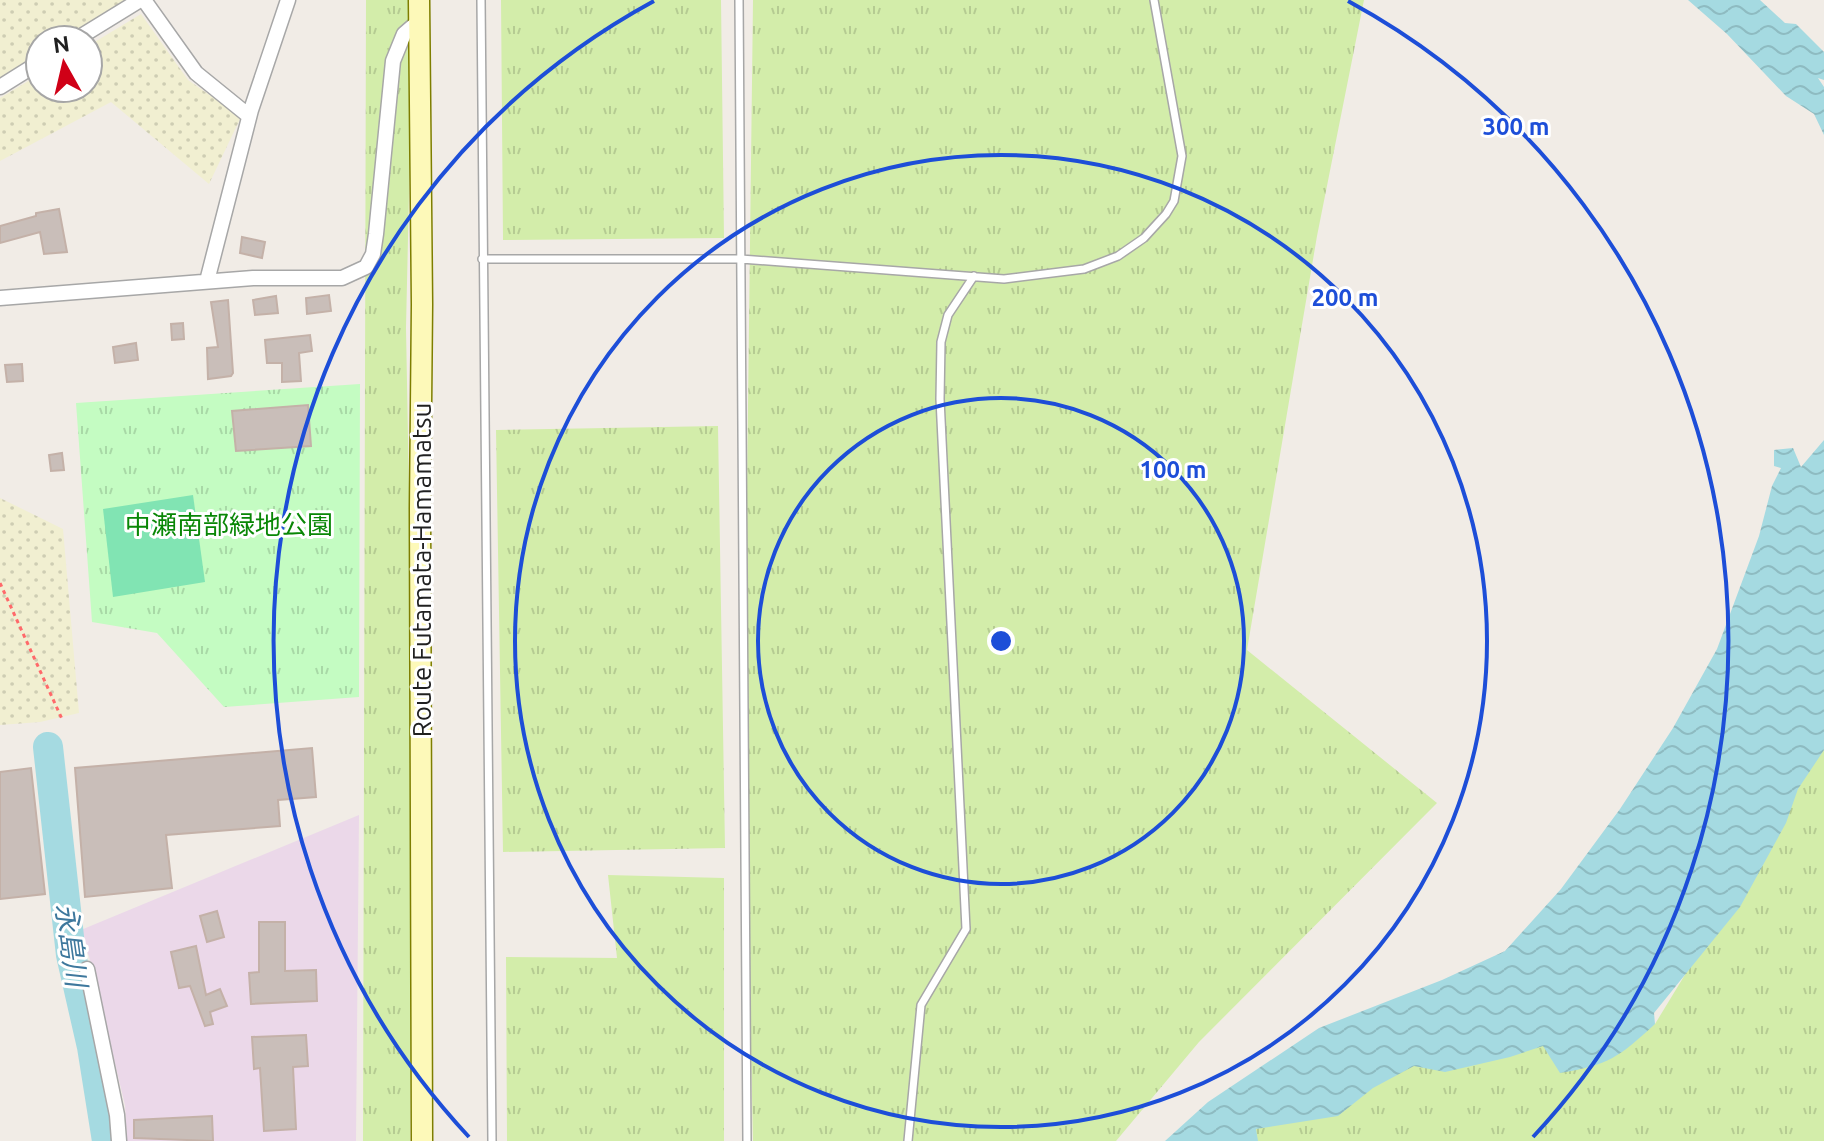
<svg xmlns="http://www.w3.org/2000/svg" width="1824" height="1141" font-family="Ubuntu,'Noto Sans JP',sans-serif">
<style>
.industrial{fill:#ebd8e9}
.farmland{fill:url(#farmland-dots)}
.grass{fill:url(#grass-tufts)}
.park{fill:url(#park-tufts)}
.pitch{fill:#81e4b3}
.water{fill:url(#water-waves)}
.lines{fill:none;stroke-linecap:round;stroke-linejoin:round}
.river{stroke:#a5dae1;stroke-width:30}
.building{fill:#c9beb9;stroke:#c4b1a8;stroke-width:2}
.lane-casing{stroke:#a7a7a7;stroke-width:10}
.street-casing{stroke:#a7a7a7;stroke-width:17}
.secondary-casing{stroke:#7e7e00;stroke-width:23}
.path{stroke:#ff696a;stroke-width:3;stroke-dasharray:4 4;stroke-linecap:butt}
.lane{stroke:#fff;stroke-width:7}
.street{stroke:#fff;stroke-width:14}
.secondary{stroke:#fdf9b9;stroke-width:20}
.ring{fill:none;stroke:#1d4ed8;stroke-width:4}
.labels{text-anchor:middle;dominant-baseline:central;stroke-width:6;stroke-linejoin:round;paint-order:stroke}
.park-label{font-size:26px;fill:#098706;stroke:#fff}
.street-label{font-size:26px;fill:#202020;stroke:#fff}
.water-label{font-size:28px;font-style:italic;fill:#3e789d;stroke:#fff}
.centre{fill:#1d4ed8;stroke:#fff;stroke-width:4}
.ring-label{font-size:24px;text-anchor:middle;font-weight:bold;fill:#1d4ed8;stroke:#fff;stroke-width:6;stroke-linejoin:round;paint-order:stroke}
</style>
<defs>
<pattern id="farmland-dots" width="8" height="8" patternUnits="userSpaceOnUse" patternTransform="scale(2)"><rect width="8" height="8" fill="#f1efd1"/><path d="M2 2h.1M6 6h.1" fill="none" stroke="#cecdb3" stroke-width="1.8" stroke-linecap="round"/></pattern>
<pattern id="grass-tufts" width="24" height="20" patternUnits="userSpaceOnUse" patternTransform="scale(2)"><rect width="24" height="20" fill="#d3edaa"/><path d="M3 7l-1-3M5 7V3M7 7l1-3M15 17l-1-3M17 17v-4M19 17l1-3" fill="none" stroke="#b5cb92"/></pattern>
<pattern id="park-tufts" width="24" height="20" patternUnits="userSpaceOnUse" patternTransform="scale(2)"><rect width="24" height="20" fill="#c4fcc2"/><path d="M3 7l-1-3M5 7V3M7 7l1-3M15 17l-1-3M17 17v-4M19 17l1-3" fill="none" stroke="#a8d8a6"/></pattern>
<pattern id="water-waves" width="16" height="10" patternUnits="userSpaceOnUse" patternTransform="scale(2)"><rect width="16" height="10" fill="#a5dae1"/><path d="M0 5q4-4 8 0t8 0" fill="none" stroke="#8ebbc1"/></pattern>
</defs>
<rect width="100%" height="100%" fill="#f1ece6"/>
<path class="industrial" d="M 359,815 L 356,1141 L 127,1141 L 125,1105 L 89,956 L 76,932 Z"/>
<path class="farmland" d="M 0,0 L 125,0 L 61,40 L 40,40 L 40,53 L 0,78 Z
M 141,14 L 188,80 L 241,117 L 209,184 L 111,102 L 0,161 L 0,98 L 40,74 L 40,88 L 88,88 L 88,46 Z
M 0,498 L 63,529 L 79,713 L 40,722 L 0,725 Z"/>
<path class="grass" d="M 366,0 L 410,0 L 412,59 L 406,328 L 414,762 L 410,1141 L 363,1141 Z
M 501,0 L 721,0 L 724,238 L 503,240 Z
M 753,0 L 1364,0 L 1317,236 L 1247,650 L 1437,803 L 1199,1042 L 1116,1141 L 753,1141 L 744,731 Z
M 718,426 L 725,848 L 503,852 L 496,430 Z
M 1824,729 L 1824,1141 L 1225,1141 L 1473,1037 L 1655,1024 L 1798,789 Z
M 608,875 L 724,878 L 724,1141 L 507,1141 L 506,957 L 617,958 Z"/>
<path class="park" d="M 360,384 L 359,697 L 224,707 L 157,633 L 92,622 L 76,403 Z"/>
<path class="pitch" d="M 193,495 L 205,582 L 113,597 L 103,509 Z"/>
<path class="water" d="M 1688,0 L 1760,0 L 1785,23 L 1796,24 L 1824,52 L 1824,80 L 1818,78 L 1824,87 L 1824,135 L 1814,114 L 1786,96 L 1727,34 Z
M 1824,440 L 1824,750 L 1798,789 L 1786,823 L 1740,907 L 1654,1013 L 1655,1024 C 1619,1057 1609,1065 1560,1073 L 1543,1046 L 1510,1057 L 1445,1072 L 1414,1066 L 1373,1088 L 1338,1116 L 1256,1129 L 1258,1141 L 1165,1141 L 1208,1102 L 1319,1028 L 1442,980 L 1505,951 L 1561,889 L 1620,809 L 1673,728 L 1717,649 L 1759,536 L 1772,486 L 1781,468 L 1774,466 L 1774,450 L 1793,448 L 1801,467 Z"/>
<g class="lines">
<path class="river" d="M 48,747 L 71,955 L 92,1047 L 107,1141"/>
</g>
<path class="building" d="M 59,209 L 67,252 L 44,254 L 40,232 L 0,243 L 0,226 L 36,216 L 36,213 Z
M 242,237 L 265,242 L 262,258 L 240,253 Z
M 329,295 L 331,311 L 307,314 L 306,298 Z
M 276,296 L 278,313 L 255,315 L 253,300 Z
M 228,300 L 233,373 L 231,376 L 208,379 L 207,348 L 218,347 L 211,302 Z
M 183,323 L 184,339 L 172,340 L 171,324 Z
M 310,335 L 312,351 L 299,353 L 301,381 L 282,382 L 282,363 L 267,363 L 265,340 Z
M 136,343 L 138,360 L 115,363 L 113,347 Z
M 22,364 L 23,381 L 7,382 L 5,365 Z
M 308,405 L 311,446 L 236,451 L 232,411 Z
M 62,453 L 64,470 L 51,471 L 49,455 Z
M 312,748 L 316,797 L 278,800 L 280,826 L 166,835 L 172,888 L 85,897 L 75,768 Z
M 31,768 L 45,894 L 0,899 L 0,772 Z
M 217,911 L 224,937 L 207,942 L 200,916 Z
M 259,922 L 285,922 L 285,971 L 316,970 L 317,1001 L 251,1004 L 249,973 L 259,972 Z
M 196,946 L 206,995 L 220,989 L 227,1006 L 210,1012 L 213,1024 L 205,1026 L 190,986 L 179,988 L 171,952 Z
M 306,1035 L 308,1066 L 293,1067 L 296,1129 L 264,1131 L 260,1068 L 254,1069 L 252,1037 Z
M 212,1116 L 213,1141 L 134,1138 L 134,1120 Z"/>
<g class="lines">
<g class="lane-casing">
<path id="lane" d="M 481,0 L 492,1141
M 739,0 L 747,1141
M 482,259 L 741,259 L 1004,279 L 1084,269 L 1118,256 L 1144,238 L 1166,214 L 1174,201 L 1182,156 L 1154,0
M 908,1141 L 921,1005 L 966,929 L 940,399 L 941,342 L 948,315 L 974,276"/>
</g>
<g class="street-casing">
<path id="street" d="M 144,0 L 196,73 L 249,116
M 75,40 L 140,0
M 0,87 L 40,62
M 207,281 L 251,110 L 288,0
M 0,298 L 253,278 L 342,278 L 366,267 L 373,254 L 376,234 L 393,61 L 404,34 L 419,21
M 87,969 L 117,1115 L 119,1141"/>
</g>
<g class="secondary-casing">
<path id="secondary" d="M 419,0 L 422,304 L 420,508 L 422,1141"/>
</g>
<path class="path" d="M 0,583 L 62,719"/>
<use href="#lane" class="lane"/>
<use href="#street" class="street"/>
<use href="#secondary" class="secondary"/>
</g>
<g class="ring">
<circle cx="1001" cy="641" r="243"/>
<circle cx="1001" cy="641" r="486"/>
<path d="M469 1137A728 728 0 0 1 654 1M1348 1A728 728 0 0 1 1533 1137"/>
</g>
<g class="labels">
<g class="park-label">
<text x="229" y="524">中瀬南部緑地公園</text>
</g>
<g class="street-label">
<text transform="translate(421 570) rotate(-90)">Route Futamata-Hamamatsu</text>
</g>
<g class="water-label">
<text transform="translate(72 945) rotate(82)">永島川</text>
</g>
</g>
<circle cx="1001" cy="641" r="12" class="centre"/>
<g class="ring-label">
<text x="1516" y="135">300 m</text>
<text x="1345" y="306">200 m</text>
<text x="1173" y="478">100 m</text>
</g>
<g transform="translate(64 64) rotate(352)"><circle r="38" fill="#ffffff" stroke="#a6a6a6" stroke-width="2"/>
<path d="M0-6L14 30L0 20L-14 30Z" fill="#d00017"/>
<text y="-12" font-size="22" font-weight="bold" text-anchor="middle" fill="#202020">N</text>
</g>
</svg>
